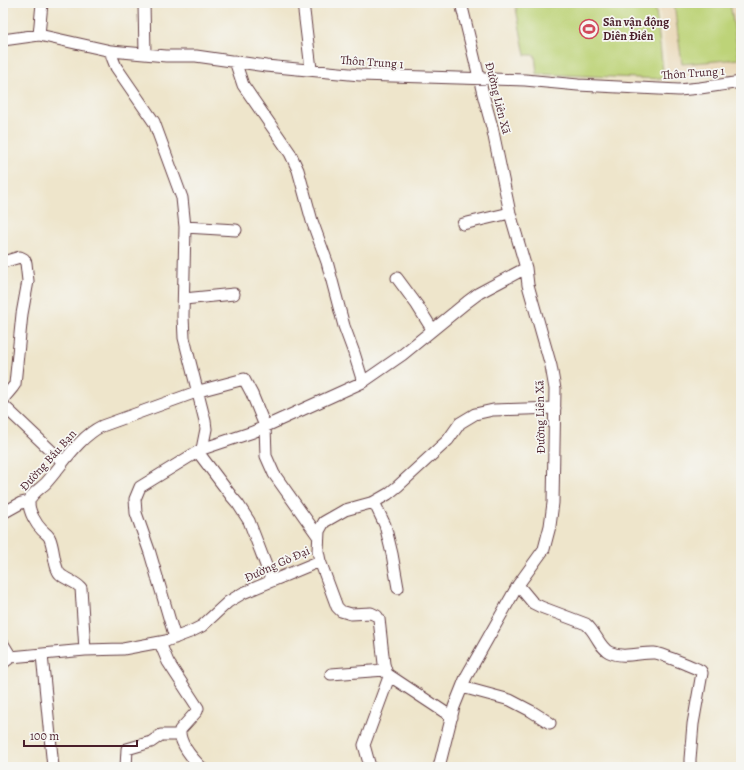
<svg xmlns="http://www.w3.org/2000/svg" width="744" height="770" font-family="Alegreya,serif">
<style>
.built{fill:#ead9ba}
.green{fill:#bdd378;stroke:#847952}
.lines{fill:none;stroke-linecap:round;stroke-linejoin:round}
.minor-casing{stroke:#633d43;stroke-width:13}
.minor{stroke:#fff;stroke-width:11}
.labels{text-anchor:middle;dominant-baseline:central;stroke-width:3.5;stroke-linejoin:round;paint-order:stroke}
.poi-label{font-size:12px;font-weight:bold;fill:#4a1f2b;stroke:#f6f6f2;text-anchor:start}
.street-label{font-size:12px;fill:#4a1f2b;stroke:#f6f6f2}
</style>
<rect width="100%" height="100%" fill="#f6f6f2"/>
<filter id="ink" filterUnits="userSpaceOnUse"><feTurbulence type="fractalNoise" baseFrequency=".025" numOctaves="2"/><feDisplacementMap in="SourceGraphic" scale="8" xChannelSelector="R" yChannelSelector="G"/><feConvolveMatrix kernelMatrix="1 2 1 2 8 2 1 2 1" color-interpolation-filters="sRGB"/></filter>
<filter id="wash" filterUnits="userSpaceOnUse"><feTurbulence type="fractalNoise" baseFrequency=".012" numOctaves="4" result="noise"/><feDisplacementMap in="SourceGraphic" scale="16" xChannelSelector="R" yChannelSelector="G"/><feGaussianBlur stdDeviation="0.9" result="paint"/><feColorMatrix in="noise" values="0 0 0 0 0 0 0 0 0 0 0 0 0 0 0 0 0 1.4 0 .05"/><feComposite in="paint" operator="in"/></filter>
<g filter="url(#wash)">
<rect width="100%" height="100%" fill="#eee5cb"/>
<path class="built" d="M 659,3 L 741,3 L 741,72 L 669,80 Z"/>
<path class="green" d="M 515,3 L 655,3 L 664,79 L 537,74 L 535,55 L 525,55 Z
M 674,3 L 730,3 L 739,59 L 682,64 Z"/>
</g>
<g filter="url(#ink)">
<g class="lines">
<g class="minor-casing">
<path id="minor" d="M 144,3 L 145,54
M 303,3 L 311,69
M 39,35 L 42,3
M 3,40 L 39,35 L 111,51 L 166,56 L 196,56 L 266,66 L 360,75 L 525,80 L 578,85 L 679,90 L 700,88 L 741,82
M 111,51 L 112,57 L 116,67 L 154,122 L 182,198 L 185,227 L 183,316 L 184,338 L 205,421 L 206,429 L 202,449
M 235,61 L 243,85 L 290,153 L 298,170 L 312,221 L 327,262 L 344,326 L 354,353 L 363,382
M 463,224 L 510,213
M 185,227 L 236,230
M 3,262 L 20,257 L 24,259 L 26,263 L 28,281 L 22,314 L 15,384 L 13,387 L 3,399
M 397,278 L 417,305 L 432,329
M 184,299 L 234,294
M 3,405 L 63,462
M 198,452 L 232,497 L 238,504 L 249,521 L 272,581
M 374,502 L 385,525 L 392,554 L 398,588
M 3,513 L 21,503 L 29,501
M 518,585 L 533,603 L 541,607 L 586,624 C 596,632 599,647 609,652 C 623,659 641,652 655,653 C 658,653 697,668 701,671 L 702,673 L 693,724 L 690,759 L 690,767
M 175,638 L 150,553 L 136,513 L 135,499 L 140,487 L 202,449 L 253,432 L 363,382 L 402,355 L 467,302 L 479,293 L 526,268
M 160,643 L 168,662 L 198,708 L 197,711 L 180,730 C 179,743 192,758 201,767
M 3,644 L 11,657
M 85,650 L 81,588 C 75,581 66,580 60,574 C 54,568 54,548 50,539 C 49,535 45,533 42,530 C 36,524 29,512 29,503 C 29,495 41,488 46,483 C 63,464 79,437 102,426 L 199,391 L 244,379 L 252,394 L 265,426 L 266,456 L 274,474 L 318,536
M 42,655 L 53,767
M 3,663 L 11,657 L 85,650 L 123,649 L 166,641 L 190,632 L 202,626 L 228,602 L 243,593 L 320,561
M 331,674 L 385,670
M 462,687 L 510,700 L 531,711 L 550,723
M 452,717 L 387,674 L 384,664 L 379,619 L 377,616 L 371,613 L 351,614 L 341,611 L 337,607 L 320,561 L 318,551 L 319,531 L 324,522 L 345,510 L 374,502 L 388,494 L 398,486 L 448,440 L 460,423 L 475,414 L 493,410 L 555,408
M 126,767 L 127,749 L 151,742 L 161,735 L 180,735
M 368,767 L 369,763 L 364,745 L 389,677
M 439,767 L 454,707 L 466,677 L 518,585 L 544,549 L 550,526 L 553,503 L 555,389 L 551,366 L 528,285 L 526,268 L 510,213 L 492,127 L 484,98 L 461,3"/>
</g>
<use href="#minor" class="minor"/>
</g>
</g>
<defs>
<g id="stadium-ring" transform="scale(1)"><circle r="9.5" fill="#f6f6f2" stroke="#d1495b" stroke-width="1.5"/><path d="M0-5a6.5 5 0 1 0 0 10a6.5 5 0 1 0 0-10ZM-3.5-1.8h7v3.6h-7Z" fill="#d1495b"/></g>
</defs>
<g fill-rule="evenodd">
<use href="#stadium-ring" x="589" y="29"/>
</g>
<g class="labels">
<g class="poi-label">
<text x="603" y="22">Sân vận động<tspan x="603" dy="14">Diên Điền</tspan></text>
</g>
<g class="street-label">
<text transform="translate(372 62) rotate(4)">Thôn Trung 1</text>
<text transform="translate(693 73) rotate(-4)">Thôn Trung 1</text>
<text transform="translate(498 98) rotate(76)">Đường Liên Xã</text>
<text transform="translate(540 417) rotate(-91)">Đường Liên Xã</text>
<text transform="translate(48 460) rotate(-48)">Đường Bầu Bạn</text>
<text transform="translate(277 564) rotate(-24)">Đường Gò Đại</text>
</g>
</g>
<rect width="744" height="770" fill="none" stroke="#f6f6f2" stroke-width="16"/>
<path d="M24 740v6h113v-6" fill="none" stroke="#4a1f2b" stroke-width="2"/>
<text x="30" y="740" font-size="12" fill="#4a1f2b" stroke="#f6f6f2" stroke-width="3" paint-order="stroke">100 m</text>
</svg>
